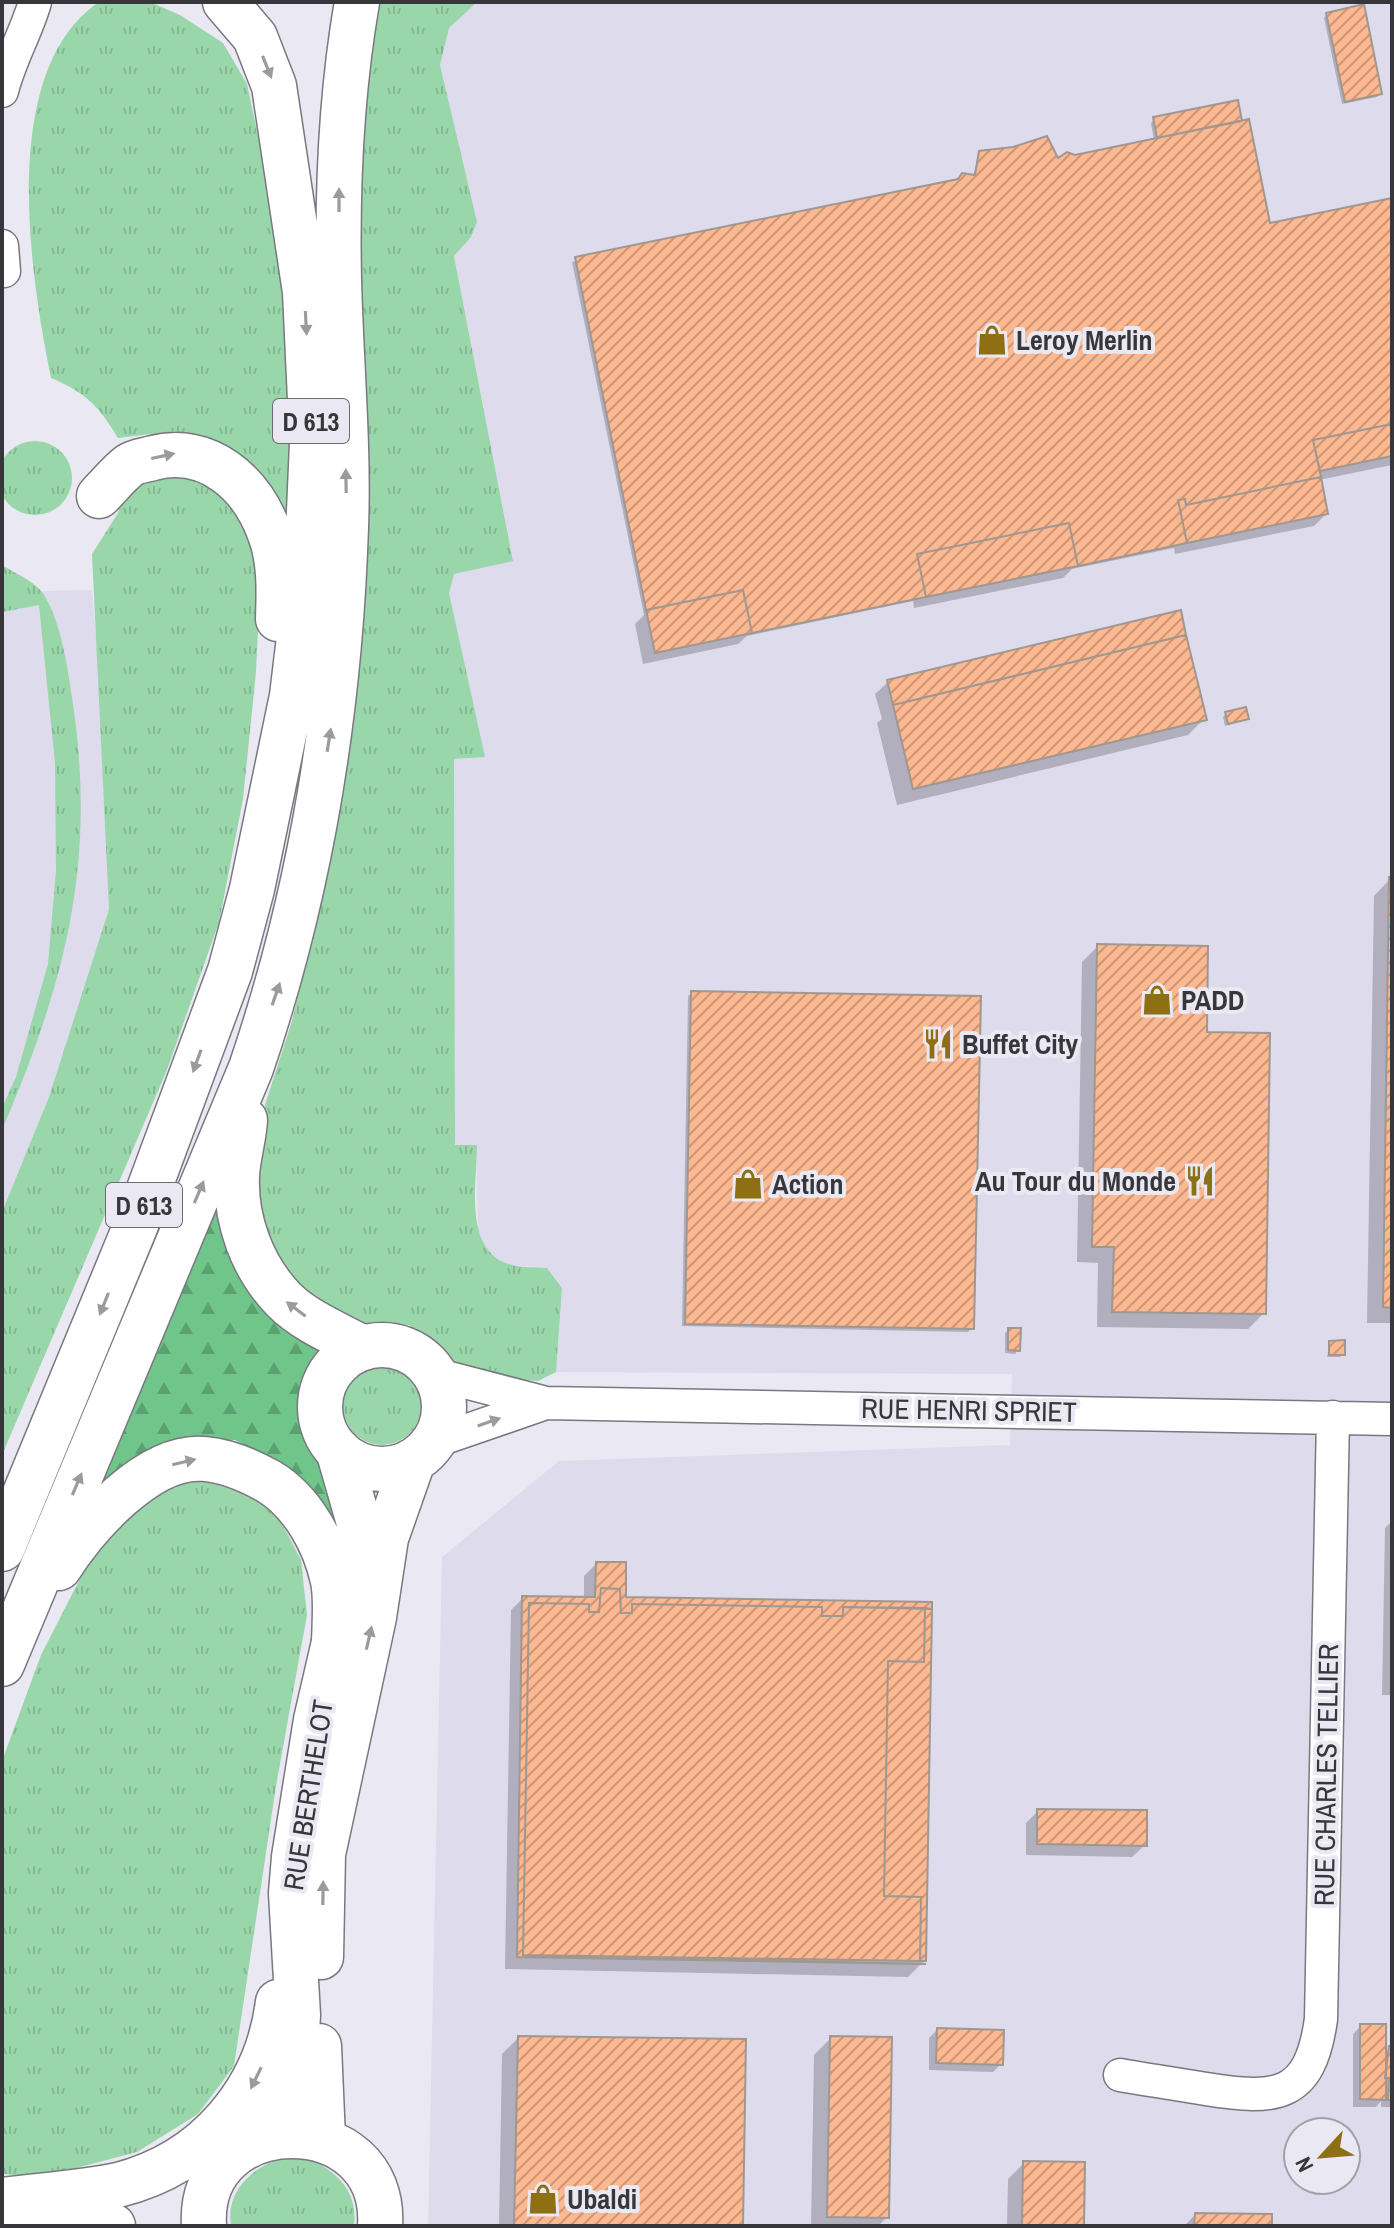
<svg xmlns="http://www.w3.org/2000/svg" width="1394" height="2228" font-family="'Archivo Narrow',sans-serif">
<style>
.built{fill:#dedbed;fill-rule:evenodd}
.grass{fill:url(#grass-tufts)}
.forest{fill:url(#forest-firs)}
.shadow{fill:#0003}
.building{fill:url(#building-hatch);stroke:#a09791;stroke-width:2}
.lines{fill:none;stroke-linecap:round;stroke-linejoin:round}
.street-casing{stroke:#797881;stroke-width:35}
.secondary-casing{stroke:#797881;stroke-width:47}
.primary-casing{stroke:#797881;stroke-width:47}
.street{stroke:#fff;stroke-width:32}
.secondary{stroke:#fff;stroke-width:44}
.primary{stroke:#fff;stroke-width:44}
.oneway{fill:#9b9a9d}
.labels{text-anchor:middle;dominant-baseline:central;stroke-width:8;stroke-linejoin:round;paint-order:stroke}
.shield{fill:#eae9f3;stroke:#6d6c72;stroke-width:2}
.shield-label{font-size:26px;font-weight:bold;fill:#37363b}
.poi-label{font-size:28px;font-weight:bold;fill:#37363b;stroke:#eae9f3;text-anchor:start}
.street-label{font-size:28px;fill:#37363b;stroke:#eae9f3}
</style>
<defs>
<pattern id="grass-tufts" width="24" height="20" patternUnits="userSpaceOnUse" patternTransform="scale(2)"><rect width="24" height="20" fill="#99d6aa"/><path d="M3 7l-1-3M5 7V3M7 7l1-3M15 17l-1-3M17 17v-4M19 17l1-3" fill="none" stroke="#84b893"/></pattern>
<pattern id="forest-firs" width="22" height="20" patternUnits="userSpaceOnUse" patternTransform="scale(2)"><rect width="22" height="20" fill="#6fc58a"/><path d="M5 1l3.5 6h-7zM16 11l3.5 6h-7z" fill="#5ca172"/></pattern>
<pattern id="building-hatch" width="6" height="6" patternUnits="userSpaceOnUse" patternTransform="scale(2)"><rect width="6" height="6" fill="#fcb890"/><path d="M-1 1l2-2M0 6l6-6M5 7l2-2" fill="none" stroke="#cd9677"/></pattern>
</defs>
<rect width="100%" height="100%" fill="#eae9f3"/>
<path class="built" d="M 462,2 L 1392,2 L 1392,2226 L 428,2226 L 442,1557 L 559,1461 L 1010,1445 L 1012,1374 L 556,1372 L 562,1288 L 547,1268 L 512,1265 L 499,1260 L 487,1252 L 478,1236 L 476,1145 L 455,1146 L 454,759 L 484,757 L 449,593 L 454,574 L 513,560 L 454,256 L 471,237 L 476,222 L 440,65 L 449,28 ZM 1298,2132 L 1346,2132 L 1346,2180 L 1298,2180 Z
M 2,565 L 42,591 L 92,590 L 101,693 L 109,909 L 49,1097 L 2,1212 Z"/>
<path class="grass" d="M 99,2 L 150,2 L 180,15 L 223,43 L 247,84 L 283,255 L 295,500 L 286,510 L 276,508 L 228,451 L 175,431 L 118,438 C 98,405 86,393 51,378 C 28,265 0,69 99,2 Z
M 380,2 L 477,2 L 449,28 L 440,65 L 477,222 L 471,237 L 454,256 L 513,561 L 454,574 L 449,593 L 485,757 L 454,759 L 455,1145 L 477,1145 C 477,1183 463,1250 509,1264 C 521,1268 535,1267 547,1268 L 562,1288 L 556,1372 L 538,1381 L 465,1375 L 409,1325 L 365,1326 L 317,1306 L 277,1264 L 252,1205 L 262,1114 L 292,1021 L 323,887 L 355,201 L 371,14 Z
M-2 478a37 37 0 1 1 74 0a37 37 0 1 1-74 0Z
M 161,465 L 214,485 L 234,506 L 251,547 L 260,590 L 256,672 L 243,799 L 219,922 L 167,1070 L 2,1455 L 2,1212 L 49,1097 L 109,909 L 92,554 L 118,513 L 124,492 Z
M 2,565 C 13,572 34,581 42,592 C 59,616 67,662 71,691 C 98,858 67,978 2,1130 L 2,1108 L 16,1077 L 48,964 L 56,871 L 55,763 L 39,605 L 2,612 Z
M343 1406a39 39 0 1 1 78 0a39 39 0 1 1-78 0Z
M 205,1482 L 239,1490 L 276,1512 L 301,1560 L 307,1615 L 276,1786 L 234,2066 L 198,2114 L 137,2152 L 42,2177 L 2,2174 L 2,1761 L 41,1655 L 86,1567 L 125,1515 L 169,1483 Z
M 295,2155 C 330,2164 359,2187 354,2226 L 231,2226 C 225,2185 261,2161 295,2155 Z"/>
<path class="forest" d="M 218,1189 L 321,1349 L 305,1374 L 302,1430 L 338,1490 L 340,1556 L 309,1493 L 273,1459 L 235,1440 L 188,1439 L 100,1487 Z"/>
<path class="shadow" d="M 1327,14 L 1380,94 L 1377,97 L 1342,104 L 1324,18 Z
M 1154,119 L 1269,226 L 1392,200 L 1392,465 L 1319,480 L 1326,514 L 1314,526 L 1175,554 L 1174,548 L 1072,569 L 1063,578 L 914,608 L 913,601 L 747,636 L 738,644 L 643,664 L 635,624 L 644,615 L 572,262 L 973,177 L 979,153 L 1057,161 L 1154,141 L 1151,123 Z
M 888,682 L 1204,719 L 1188,735 L 897,805 L 877,723 L 882,719 L 875,694 Z
M 1226,714 L 1247,719 L 1225,726 L 1223,717 Z
M 1390,879 L 1392,1323 L 1367,1323 L 1374,896 Z
M 1098,946 L 1205,1034 L 1264,1313 L 1248,1329 L 1097,1327 L 1098,1263 L 1077,1262 L 1082,962 Z
M 692,993 L 972,1328 L 968,1332 L 682,1326 L 688,996 Z
M 1009,1330 L 1018,1350 L 1015,1354 L 1005,1353 L 1005,1333 Z
M 1330,1343 L 1343,1354 L 1340,1357 L 1327,1357 Z
M 1392,1521 L 1392,1695 L 1382,1695 L 1385,1528 Z
M 596,1564 L 924,1961 L 908,1977 L 505,1969 L 511,1610 L 523,1598 L 584,1599 L 584,1576 Z
M 1038,1811 L 1145,1845 L 1132,1857 L 1026,1855 L 1026,1823 Z
M 1361,2026 L 1384,2053 L 1392,2048 L 1392,2107 L 1381,2107 L 1381,2101 L 1376,2107 L 1353,2107 L 1353,2034 Z
M 937,2030 L 1001,2064 L 993,2072 L 929,2070 L 929,2038 Z
M 518,2038 L 741,2226 L 499,2226 L 502,2054 Z
M 831,2038 L 887,2217 L 878,2226 L 811,2226 L 814,2055 Z
M 1024,2163 L 1082,2226 L 1007,2226 L 1008,2179 Z
M 1195,2215 L 1270,2226 L 1184,2226 Z"/>
<path class="building" d="M 1364,4 L 1382,94 L 1345,102 L 1326,13 Z
M 1238,100 L 1242,121 L 1157,138 L 1153,117 Z
M 1249,119 L 1270,223 L 1392,198 L 1392,424 L 1313,440 L 1321,477 L 1186,505 L 1185,499 L 1178,500 L 1187,543 L 1078,566 L 1069,523 L 917,554 L 926,597 L 752,633 L 743,590 L 646,610 L 575,257 L 958,179 L 962,173 L 975,175 L 979,151 L 1013,147 L 1047,136 L 1058,158 L 1067,152 L 1075,155 Z
M 1392,424 L 1392,456 L 1320,471 L 1313,440 Z
M 1321,477 L 1328,514 L 1187,543 L 1178,500 L 1185,499 L 1186,505 Z
M 1069,523 L 1078,566 L 926,597 L 917,554 Z
M 743,590 L 752,633 L 655,653 L 646,610 Z
M 1181,610 L 1186,635 L 893,705 L 887,680 Z
M 1186,635 L 1207,720 L 913,789 L 893,705 Z
M 1246,707 L 1249,719 L 1228,724 L 1225,712 Z
M 1389,877 L 1392,877 L 1392,1308 L 1383,1307 Z
M 1097,944 L 1208,946 L 1207,1032 L 1270,1033 L 1266,1314 L 1112,1312 L 1114,1247 L 1092,1247 Z
M 691,991 L 981,996 L 974,1329 L 685,1324 Z
M 1008,1328 L 1021,1328 L 1020,1351 L 1008,1350 Z
M 1345,1340 L 1345,1355 L 1329,1355 L 1329,1341 Z
M 596,1562 L 626,1562 L 626,1597 L 932,1602 L 932,1609 L 843,1607 L 843,1616 L 822,1616 L 822,1607 L 632,1604 L 632,1613 L 621,1613 L 620,1589 L 601,1588 L 599,1612 L 589,1612 L 589,1604 L 529,1603 L 523,1955 L 926,1964 L 517,1957 L 522,1596 L 595,1597 Z
M 601,1588 L 620,1589 L 621,1613 L 632,1613 L 632,1604 L 822,1607 L 822,1616 L 843,1616 L 843,1607 L 925,1608 L 924,1662 L 888,1661 L 884,1896 L 921,1897 L 920,1961 L 523,1955 L 529,1603 L 589,1604 L 589,1612 L 599,1612 Z
M 925,1608 L 932,1609 L 926,1961 L 920,1961 L 921,1897 L 884,1896 L 888,1661 L 924,1662 Z
M 1037,1809 L 1147,1810 L 1147,1846 L 1037,1844 Z
M 1360,2024 L 1386,2024 L 1386,2100 L 1360,2099 Z
M 937,2028 L 1004,2030 L 1003,2065 L 936,2063 Z
M 518,2036 L 746,2039 L 743,2226 L 514,2226 Z
M 830,2036 L 892,2037 L 889,2218 L 827,2217 Z
M 1389,2046 L 1392,2046 L 1392,2100 L 1388,2100 L 1389,2078 L 1385,2078 Z
M 1023,2161 L 1085,2162 L 1084,2226 L 1022,2226 Z
M 1195,2213 L 1272,2214 L 1272,2226 L 1194,2226 Z"/>
<g class="lines">
<g class="street-casing">
<path id="street" d="M 2,91 C 10,59 26,33 35,2
M 2,246 L 4,271
M 434,1374 L 546,1403 L 1392,1419
M 433,1442 L 546,1403
M 1120,2075 C 1148,2080 1177,2084 1206,2089 C 1276,2100 1310,2099 1321,2019 L 1333,1417"/>
</g>
<g class="secondary-casing">
<path id="secondary" d="M320 1407a62 62 0 1 1 124 0a62 62 0 1 1-124 0Z
M 321,1957 L 323,1854 L 374,1617 L 386,1538 L 413,1461
M 319,2046 L 323,2139
M 265,2138 L 286,2112 L 294,2078 L 298,2015 L 291,1893 L 294,1857 L 316,1720 L 357,1543 L 359,1523 L 338,1450
M 2,2200 C 40,2195 81,2193 118,2185 C 206,2163 267,2091 278,2002
M 2,2223 L 113,2226
M 204,2226 C 196,2106 388,2106 380,2226"/>
</g>
<g class="primary-casing">
<path id="primary" d="M 99,496 C 109,486 119,473 130,465 C 136,461 146,460 153,458 C 208,444 252,483 270,534 C 280,561 279,591 278,619
M 245,1120 C 244,1138 238,1157 237,1175 C 235,1220 252,1267 284,1300 C 305,1321 337,1334 363,1348
M 2,1549 L 135,1227 L 230,971 L 252,889 L 292,696 L 306,580 L 312,443 L 305,292 L 274,86 L 255,37 L 225,2
M 59,1568 C 86,1526 149,1453 205,1459 C 228,1461 248,1470 268,1481 C 302,1501 325,1543 333,1581 C 337,1602 334,1626 334,1648
M 2,1664 L 251,1068 C 311,892 340,713 346,527 C 349,445 341,362 339,279 C 337,186 341,94 357,2"/>
</g>
<use href="#street" class="street"/>
<use href="#secondary" class="secondary"/>
<use href="#primary" class="primary"/>
</g>
<defs><path id="oneway-solid" d="M-6-.8H1V-3.2L6.5 0L1 3.2V.8H-6Z" transform="scale(2)"/></defs>
<g class="oneway">
<use href="#oneway-solid" transform="translate(267 67) rotate(68)"/>
<use href="#oneway-solid" transform="translate(339 200) rotate(-90)"/>
<use href="#oneway-solid" transform="translate(306 323) rotate(87)"/>
<use href="#oneway-solid" transform="translate(163 456) rotate(-12)"/>
<use href="#oneway-solid" transform="translate(346 481) rotate(-91)"/>
<use href="#oneway-solid" transform="translate(329 740) rotate(-81)"/>
<use href="#oneway-solid" transform="translate(276 994) rotate(-71)"/>
<use href="#oneway-solid" transform="translate(197 1061) rotate(110)"/>
<use href="#oneway-solid" transform="translate(199 1192) rotate(-67)"/>
<use href="#oneway-solid" transform="translate(104 1304) rotate(112)"/>
<use href="#oneway-solid" transform="translate(296 1309) rotate(-143)"/>
<use href="#oneway-solid" transform="translate(489 1422) rotate(-19)"/>
<use href="#oneway-solid" transform="translate(184 1462) rotate(-13)"/>
<use href="#oneway-solid" transform="translate(77 1484) rotate(-67)"/>
<use href="#oneway-solid" transform="translate(369 1638) rotate(-77)"/>
<use href="#oneway-solid" transform="translate(323 1893) rotate(-89)"/>
<use href="#oneway-solid" transform="translate(256 2078) rotate(116)"/>
</g>
<defs>
<g id="shop-bare" transform="scale(2.4)"><path d="M-5-2.5h2.3a2.7 3.5 0 0 1 5.4 0H5L5.5 6h-11ZM-1.5-2.5h3a1.5 2.3 0 0 0-3 0Z" fill="#8e6f13" stroke="#eae9f3" stroke-width="2.5" paint-order="stroke"/></g>
<g id="restaurant-bare" transform="scale(2.4)"><path d="M-5-6h1v4h1v-4h1v4h1v-4h1v5L-1.5 .5V6h-2V.5L-5-1ZM5-6V6H3V1.5H1.5Q1.5-4 5-6Z" fill="#8e6f13" stroke="#eae9f3" stroke-width="2.5" paint-order="stroke"/></g>
</defs>
<g fill-rule="evenodd">
<use href="#shop-bare" x="992" y="340"/>
<use href="#shop-bare" x="1157" y="1000"/>
<use href="#restaurant-bare" x="938" y="1044"/>
<use href="#restaurant-bare" x="1200" y="1181"/>
<use href="#shop-bare" x="748" y="1184"/>
<use href="#shop-bare" x="543" y="2199"/>
</g>
<g class="labels">
<g class="shield">
<rect x="273" y="399" width="76" height="44" rx="6"/>
<rect x="106" y="1183" width="76" height="44" rx="6"/>
</g>
<g class="shield-label">
<text x="311" y="421">D 613</text>
<text x="144" y="1205">D 613</text>
</g>
<g class="poi-label">
<text x="1016" y="340">Leroy Merlin</text>
<text x="1181" y="1000">PADD</text>
<text x="962" y="1044">Buffet City</text>
<text x="1176" y="1181" text-anchor="end">Au Tour du Monde</text>
<text x="772" y="1184">Action</text>
<text x="567" y="2199">Ubaldi</text>
</g>
<g class="street-label">
<text transform="translate(969 1410) rotate(1)">RUE HENRI SPRIET</text>
<text transform="translate(1326 1775) rotate(-89)">RUE CHARLES TELLIER</text>
<text transform="translate(308 1795) rotate(-81)">RUE BERTHELOT</text>
</g>
</g>
<rect width="1394" height="2228" fill="none" stroke="#37363b" stroke-width="8"/>
<g transform="translate(1322 2156) rotate(244)"><circle r="38" fill="#eae9f3" stroke="#a2a1a9" stroke-width="2"/>
<path d="M0-6L14 30L0 20L-14 30Z" fill="#8e6f13"/>
<text y="-12" font-size="22" font-weight="bold" text-anchor="middle" fill="#37363b">N</text>
</g>
</svg>
